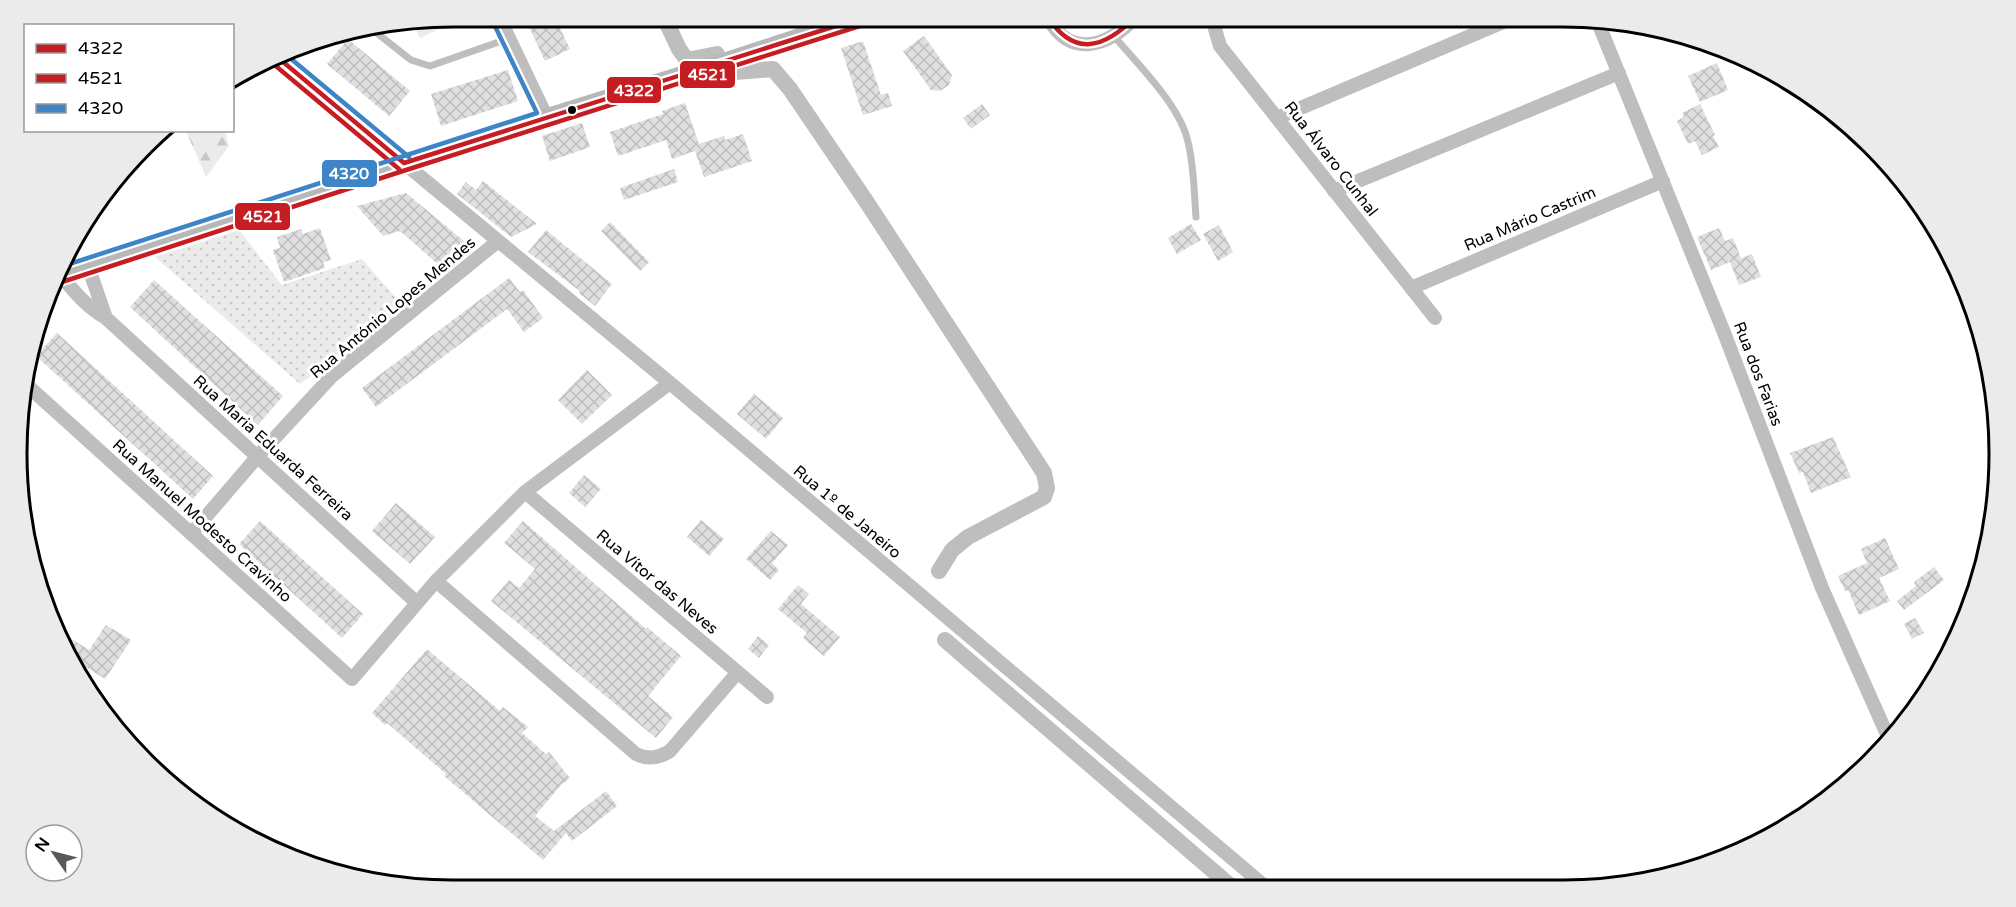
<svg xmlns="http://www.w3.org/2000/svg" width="2016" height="907" font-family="'Varela Round',sans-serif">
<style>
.grass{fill:url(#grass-dots)}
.forest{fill:url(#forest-firs)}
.garden{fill:#ebebeb}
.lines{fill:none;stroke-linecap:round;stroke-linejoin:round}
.canal{stroke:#bebebe;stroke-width:16}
.building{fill:url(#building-cross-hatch)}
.lane{stroke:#bebebe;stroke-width:7}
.street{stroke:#bebebe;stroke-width:14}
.secondary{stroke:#b8b8b8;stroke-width:20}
.bus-1-casing{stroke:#fff;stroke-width:9}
.bus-2-casing{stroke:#fff;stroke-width:9}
.bus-3-casing{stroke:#fff;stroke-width:9}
.bus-1{stroke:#c61d23;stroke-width:4.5}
.bus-2{stroke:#c61d23;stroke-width:4.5}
.bus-3{stroke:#3d85c6;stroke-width:4.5}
.bus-dot{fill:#000;stroke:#fff;stroke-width:2}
.labels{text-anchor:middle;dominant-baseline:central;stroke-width:6;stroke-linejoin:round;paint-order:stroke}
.street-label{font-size:16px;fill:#000;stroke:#fff}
.rim{fill:none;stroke:#000;stroke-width:3}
.line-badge{stroke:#fff;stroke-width:2}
.badge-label{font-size:16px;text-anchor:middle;font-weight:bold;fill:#fff}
</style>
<defs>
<pattern id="grass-dots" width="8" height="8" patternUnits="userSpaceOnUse" patternTransform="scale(1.5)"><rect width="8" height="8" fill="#ebebeb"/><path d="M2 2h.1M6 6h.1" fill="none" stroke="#c8c8c8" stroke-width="1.8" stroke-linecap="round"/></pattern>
<pattern id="forest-firs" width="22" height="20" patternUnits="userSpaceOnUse" patternTransform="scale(1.5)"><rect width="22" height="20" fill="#ebebeb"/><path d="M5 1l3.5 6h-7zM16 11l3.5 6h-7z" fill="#c8c8c8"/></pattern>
<pattern id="building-cross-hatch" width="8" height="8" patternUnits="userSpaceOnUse" patternTransform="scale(1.5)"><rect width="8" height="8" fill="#dfdfdf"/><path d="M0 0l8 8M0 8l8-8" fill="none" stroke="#bebebe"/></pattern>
</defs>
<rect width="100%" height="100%" fill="#fff"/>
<path class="grass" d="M 239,230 L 282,285 L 362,259 L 405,308 L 300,384 L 155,257 Z"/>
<path class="forest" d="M 186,131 L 225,131 L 229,146 L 206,177 Z"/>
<path class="garden" d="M 453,17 L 464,17 L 420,38 L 412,23 Z"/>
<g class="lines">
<path class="canal" d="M 664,17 L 679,49 L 687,60 L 717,54
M 735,72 L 773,69 L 790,89 L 866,201 L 1044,473 L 1047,488 L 1044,497 L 968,537 L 952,550 L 939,571
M 945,640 L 1233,888"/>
</g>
<path class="building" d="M 524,16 L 554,16 L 570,49 L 545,61 Z
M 924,36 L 952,75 L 949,85 L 940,91 L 931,90 L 903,51 Z
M 348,39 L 410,91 L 389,116 L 327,64 Z
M 863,41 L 881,95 L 888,93 L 892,106 L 863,115 L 841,48 Z
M 1717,63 L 1728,90 L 1700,102 L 1688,76 Z
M 508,70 L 518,101 L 441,126 L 431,94 Z
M 685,103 L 699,144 L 724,136 L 725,140 L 743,134 L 752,161 L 704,177 L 695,151 L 672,159 L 666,140 L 618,156 L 610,132 L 663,114 L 662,111 Z
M 982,104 L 990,115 L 971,129 L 963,118 Z
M 1700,104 L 1715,135 L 1713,136 L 1719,147 L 1702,155 L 1695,141 L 1688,144 L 1677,121 L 1684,117 L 1682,113 Z
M 582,123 L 590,147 L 550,161 L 542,136 Z
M 674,169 L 678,182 L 624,200 L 620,188 Z
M 483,181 L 537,224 L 511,237 L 457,194 L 466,182 L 476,190 Z
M 406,193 L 465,242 L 441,267 L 400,231 L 383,236 L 357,206 Z
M 610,222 L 649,262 L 640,271 L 601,231 Z
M 1191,224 L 1201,240 L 1177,254 L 1168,238 Z
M 1219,225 L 1233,252 L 1218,261 L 1203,234 Z
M 320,228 L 331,260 L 323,262 L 325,268 L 284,282 L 273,250 L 280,248 L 277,237 L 301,229 L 303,234 Z
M 1719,228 L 1725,241 L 1733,238 L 1741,258 L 1732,262 L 1752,254 L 1761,277 L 1739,285 L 1730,262 L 1711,270 L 1697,237 Z
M 546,230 L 612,284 L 595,306 L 579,293 L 580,291 L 528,252 Z
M 509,278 L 520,292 L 523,290 L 543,318 L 524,332 L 507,309 L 376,407 L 362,388 Z
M 154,280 L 283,396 L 258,425 L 130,307 Z
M 57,333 L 213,476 L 193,499 L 36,356 Z
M 587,370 L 612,395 L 582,424 L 558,400 Z
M 754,394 L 783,418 L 766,439 L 737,414 Z
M 1833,437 L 1851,477 L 1811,493 L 1803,472 L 1799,473 L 1790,453 Z
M 584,475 L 601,489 L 585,507 L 569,493 Z
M 396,503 L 435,537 L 410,564 L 372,531 Z
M 701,520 L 724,539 L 709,556 L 687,537 Z
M 260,521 L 363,614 L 342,638 L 239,544 Z
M 523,521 L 646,629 L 647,627 L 681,656 L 648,696 L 673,717 L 656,738 L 491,601 L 509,580 L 519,588 L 535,569 L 504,543 Z
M 771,531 L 788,545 L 772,563 L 779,570 L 770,580 L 746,559 Z
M 1885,538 L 1899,569 L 1879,578 L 1890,601 L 1859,615 L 1848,590 L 1845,591 L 1838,576 L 1867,563 L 1861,549 Z
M 1934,567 L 1944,580 L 1904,610 L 1897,601 L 1916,586 L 1914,582 Z
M 798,585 L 809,594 L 801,604 L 840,637 L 824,656 L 803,638 L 807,633 L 778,609 Z
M 1915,618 L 1924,633 L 1912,639 L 1904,624 Z
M 106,625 L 131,640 L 105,679 L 67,655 L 56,629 L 89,650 Z
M 758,636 L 769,645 L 759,658 L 748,649 Z
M 427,649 L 500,711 L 503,707 L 528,727 L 522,733 L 546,754 L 549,752 L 570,778 L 561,785 L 535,816 L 554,831 L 606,791 L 617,806 L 572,841 L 566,833 L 543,860 L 444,776 L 446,774 L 387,723 L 385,725 L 372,713 Z"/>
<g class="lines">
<path class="lane" d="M 373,30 L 411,60 L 430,66 L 510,38
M 1114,36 C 1138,65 1180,105 1188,142 C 1194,166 1194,192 1196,217"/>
<path class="street" d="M 499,17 L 547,118
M 1048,17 C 1068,59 1110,47 1135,17
M 1220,17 L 1215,29 L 1220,46 L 1435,318
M 1597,20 L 1723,330 L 1822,588 L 1889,739
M 1277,118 L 1515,17
M 404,163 L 670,383 L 1267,888
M 1334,191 L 1619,73
M 88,266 L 106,318
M 61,275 C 74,292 87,307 106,318 L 417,603
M 1411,288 L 1663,181
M 29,387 L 352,679 L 436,581 L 525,492 L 670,383
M 525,492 L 767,697
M 191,534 L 258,456 L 332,376 L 497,242
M 436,581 L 636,754 C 648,760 659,758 670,751 L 738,672"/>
<path class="secondary" d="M 276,56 L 404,163
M 60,275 L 404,163 L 733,60 L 864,17"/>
<g class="bus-1-casing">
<path id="bus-1" d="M 1048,17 C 1074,58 1105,48 1135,17
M 276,56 L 404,163
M 404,163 L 864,17"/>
</g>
<g class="bus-2-casing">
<path id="bus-2" d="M 271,62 L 399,169
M 62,282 L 406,170 L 866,24"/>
</g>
<g class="bus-3-casing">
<path id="bus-3" d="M 284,53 L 409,157
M 63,266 L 537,113 L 492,20"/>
</g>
<use href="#bus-1" class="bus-1"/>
<use href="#bus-2" class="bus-2"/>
<use href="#bus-3" class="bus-3"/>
</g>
<circle class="bus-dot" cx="572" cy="110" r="5"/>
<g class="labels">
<g class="street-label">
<text transform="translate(1331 159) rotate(52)">Rua Álvaro Cunhal</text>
<text transform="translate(1530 219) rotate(-23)">Rua Mário Castrim</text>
<text transform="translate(393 308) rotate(-40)">Rua António Lopes Mendes</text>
<text transform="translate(1758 374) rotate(69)">Rua dos Farias</text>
<text transform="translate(273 448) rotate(42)">Rua Maria Eduarda Ferreira</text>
<text transform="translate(847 512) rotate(40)">Rua 1º de Janeiro</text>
<text transform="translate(202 521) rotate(42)">Rua Manuel Modesto Cravinho</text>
<text transform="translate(657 582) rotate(40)">Rua Vítor das Neves</text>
</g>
</g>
<path d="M0 0H2016V907H0ZM453 27H1563A426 426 0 0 1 1989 453V454A426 426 0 0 1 1563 880H453A426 426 0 0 1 27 454V453A426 426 0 0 1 453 27Z" fill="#ebebeb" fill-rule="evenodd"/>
<path class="rim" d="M453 27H1563A426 426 0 0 1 1989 453V454A426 426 0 0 1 1563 880H453A426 426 0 0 1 27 454V453A426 426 0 0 1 453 27Z"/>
<g class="line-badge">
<rect x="679" y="60" width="57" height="29" rx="6" fill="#c61d23"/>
<rect x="606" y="76" width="56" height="28" rx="6" fill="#c61d23"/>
<rect x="321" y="159" width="57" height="29" rx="6" fill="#3d85c6"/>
<rect x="234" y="202" width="57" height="29" rx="6" fill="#c61d23"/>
</g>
<g class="badge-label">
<text x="708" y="80">4521</text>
<text x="634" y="96">4322</text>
<text x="349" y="179">4320</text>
<text x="263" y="222">4521</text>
</g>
<rect x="24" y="24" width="210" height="108" fill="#ffffff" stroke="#999999" stroke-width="1.5"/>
<rect x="36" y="44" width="30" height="9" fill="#c61d23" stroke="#999999" stroke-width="1.5"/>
<text x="78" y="54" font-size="18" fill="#000000">4322</text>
<rect x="36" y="74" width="30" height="9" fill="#c61d23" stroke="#999999" stroke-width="1.5"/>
<text x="78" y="84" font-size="18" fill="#000000">4521</text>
<rect x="36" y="104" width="30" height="9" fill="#3d85c6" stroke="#999999" stroke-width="1.5"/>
<text x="78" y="114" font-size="18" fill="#000000">4320</text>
<g transform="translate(54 853) rotate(305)"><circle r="28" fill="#ffffff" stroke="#999999" stroke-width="1.5"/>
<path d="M0-4.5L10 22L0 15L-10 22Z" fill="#595959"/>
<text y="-9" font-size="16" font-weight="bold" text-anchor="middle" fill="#000000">N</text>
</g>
</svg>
